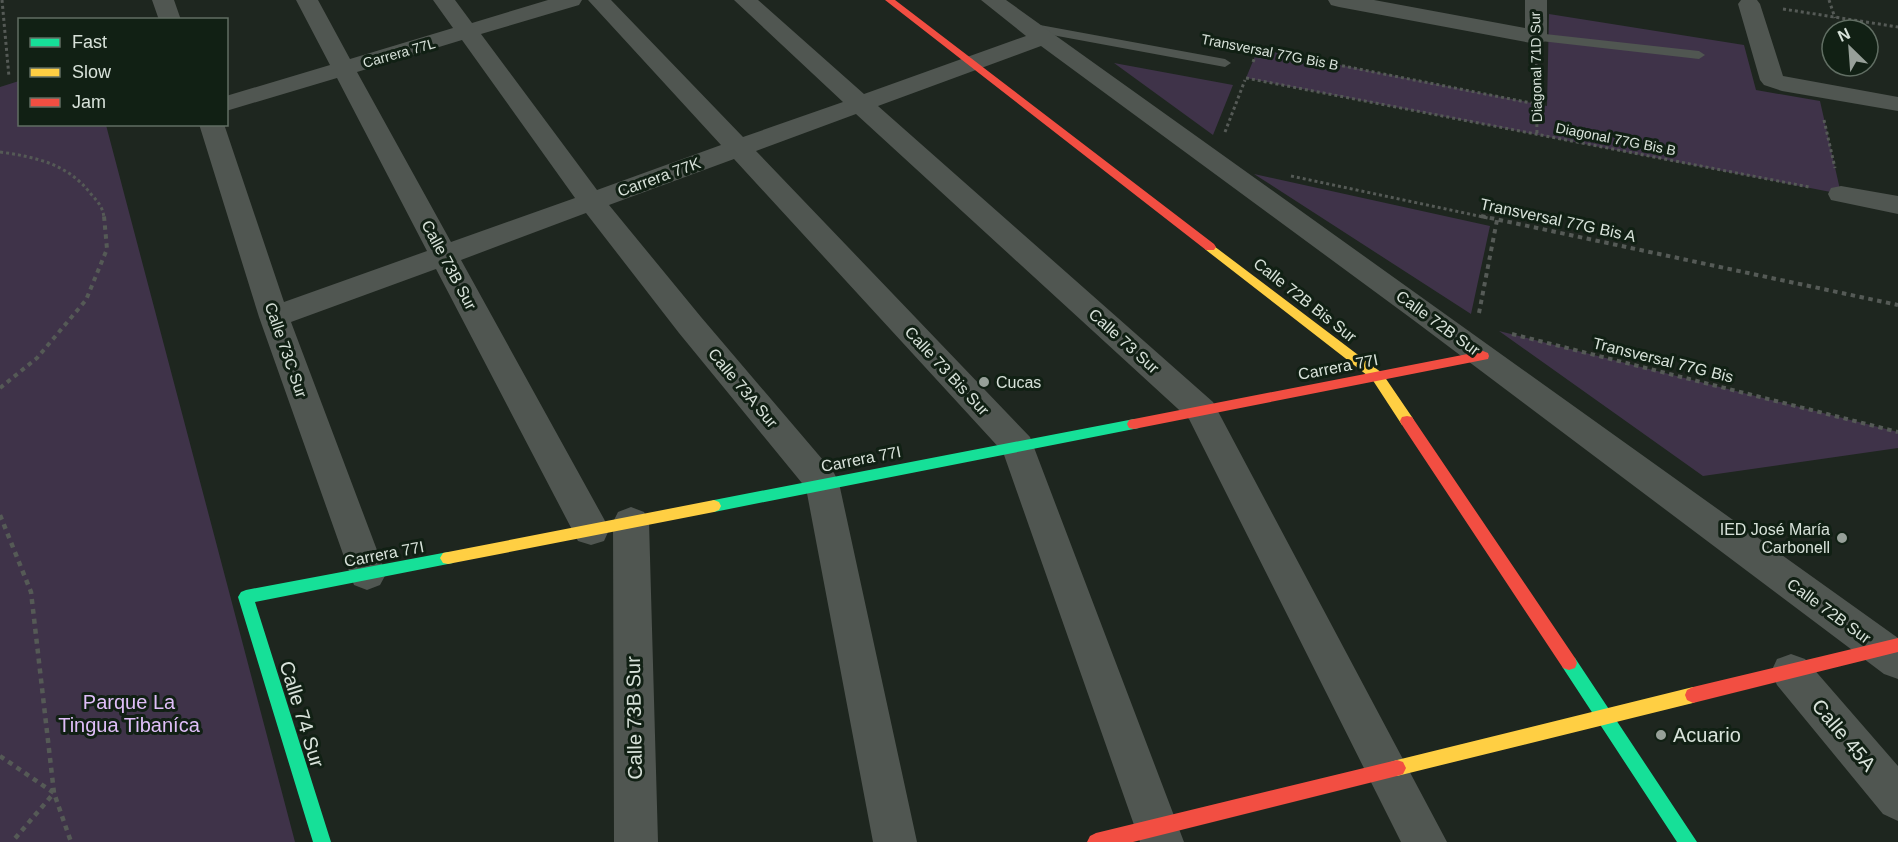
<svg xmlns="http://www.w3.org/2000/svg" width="1898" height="842" font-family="Arial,sans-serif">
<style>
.green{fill:#3f3349}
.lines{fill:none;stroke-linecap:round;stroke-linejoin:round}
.path-far2{stroke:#555a56;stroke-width:3;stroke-dasharray:3 3;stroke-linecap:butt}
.path-far1{stroke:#555a56;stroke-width:4;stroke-dasharray:4.5 4.5;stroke-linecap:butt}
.path{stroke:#555a56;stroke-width:4.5;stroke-dasharray:5 5;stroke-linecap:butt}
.lane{fill:#505651;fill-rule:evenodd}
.street{fill:#505651;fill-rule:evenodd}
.fast{fill:#16e098;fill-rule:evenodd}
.slow{fill:#ffcf43;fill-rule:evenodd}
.jam{fill:#f24e42;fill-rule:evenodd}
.poi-dot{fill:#97a099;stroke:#112014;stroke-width:2}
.labels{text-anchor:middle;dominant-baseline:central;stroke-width:6;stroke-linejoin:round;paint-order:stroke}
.far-street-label{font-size:14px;fill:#d8e2da;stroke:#112014}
.street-label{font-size:16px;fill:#d8e2da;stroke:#112014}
.poi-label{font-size:16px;fill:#d8e2da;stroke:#112014;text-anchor:start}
.near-park-label{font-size:20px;fill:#dfbef8;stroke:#112014}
.near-street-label{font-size:20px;fill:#d8e2da;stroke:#112014}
.near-poi-label{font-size:20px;fill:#d8e2da;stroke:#112014;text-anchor:start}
</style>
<rect width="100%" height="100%" fill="#1e261f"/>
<path class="green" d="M 1549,14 L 1744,45 L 1756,90 L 1820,101 L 1841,194 L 1246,78 L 1258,49 L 1547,106 Z
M 1114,63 L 1233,85 L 1213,135 Z
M 19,81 L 20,124 L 106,125 L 295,842 L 0,842 L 0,87 Z
M 1254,174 L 1490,226 L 1471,314 Z
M 1499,331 L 1898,432 L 1898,448 L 1703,476 Z"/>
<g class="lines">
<path class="path-far2" d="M 2,0 L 9,77
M 1829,0 L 1835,18
M 1783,9 L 1898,27
M 1242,46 L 1536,104
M 1253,62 L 1258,49
M 1536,64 L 1537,135
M 1246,78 L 1809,187
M 1824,120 L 1835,168
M 1225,132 L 1245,80
M 0,152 C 36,157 68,164 91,194 C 98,202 103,207 104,218
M 1291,176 L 1488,218"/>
<path class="path-far1" d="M 1481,216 L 1898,305
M 1479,313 L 1497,220
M 1512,334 L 1898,432
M 0,388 L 37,358 L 86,300 L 107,249 L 104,216"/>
<path class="path" d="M 0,515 L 31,592 L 54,793 L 12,842
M 0,756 L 54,793 L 71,842"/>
<path class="lane" d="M 1029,23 L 1225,59 L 1231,63 L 1225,67 L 1025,30 L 1023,27 Z
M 1536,33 L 1699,51 L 1705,55 L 1699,59 L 1532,40 L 1530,37 L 1532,34 Z"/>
<path class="street" d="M 152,0 L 174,0 L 181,20 L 159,20 Z
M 296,0 L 318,0 L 350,59 L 453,28 L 433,0 L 455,0 L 472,23 L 548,0 L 582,0 L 579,5 L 481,34 L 597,190 L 721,145 L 588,0 L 611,0 L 743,137 L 843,102 L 734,0 L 758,0 L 864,94 L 1026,36 L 981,0 L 1006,0 L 1898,638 L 1898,679 L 1884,674 L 1412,319 L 1041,46 L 878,106 L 1213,402 L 1447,842 L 1401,842 L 1189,419 L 856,114 L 756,151 L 1030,437 L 1184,842 L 1140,842 L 1003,452 L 734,159 L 609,205 L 701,317 L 834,473 L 839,483 L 917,842 L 873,842 L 806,488 L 679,333 L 586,213 L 461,260 L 604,519 L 609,530 L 604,541 L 591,545 L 578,541 L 436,269 L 291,322 L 386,574 L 380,585 L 367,590 L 354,585 L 259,317 L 199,124 L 224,124 L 284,302 L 427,251 L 337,78 L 226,111 L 226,96 L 330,65 ZM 462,40 L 575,198 L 451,242 L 357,72 Z
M 1328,0 L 1374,0 L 1525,28 L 1525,0 L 1547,0 L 1547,37 L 1544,42 L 1536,44 L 1339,7 L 1331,5 Z
M 1741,0 L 1757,0 L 1760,4 L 1783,76 L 1898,97 L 1898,111 L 1782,91 L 1764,85 L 1760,80 L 1738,4 Z
M 1841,186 L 1898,196 L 1898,214 L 1831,200 L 1828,194 L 1831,188 Z
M 631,507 L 644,512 L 649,522 L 658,842 L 614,842 L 613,522 L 618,512 Z
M 1791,654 L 1805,659 L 1898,766 L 1898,821 L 1883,814 L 1777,685 L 1771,672 L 1777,659 Z"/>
<path class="fast" d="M 1134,419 L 1139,420 L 1141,424 L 1139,428 L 1134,429 L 714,512 L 709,510 L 707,506 L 709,502 L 714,500 Z
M 448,552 L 453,553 L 456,558 L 453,563 L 448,564 L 255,602 L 331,842 L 313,842 L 238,597 L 241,592 L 246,590 Z
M 1569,656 L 1575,658 L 1697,842 L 1677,842 L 1563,668 L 1561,663 L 1563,658 Z"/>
<path class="slow" d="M 1210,243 L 1382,373 L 1412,417 L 1414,421 L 1412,425 L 1402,425 L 1372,379 L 1206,250 L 1204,247 Z
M 714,500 L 719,502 L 721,506 L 719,510 L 714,512 L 448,564 L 443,563 L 440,558 L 443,553 L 448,552 Z
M 1693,687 L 1699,690 L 1701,695 L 1699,700 L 1693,703 L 1397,776 L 1391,774 L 1388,768 L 1391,762 L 1397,760 Z"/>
<path class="jam" d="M 885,0 L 895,0 L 1214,244 L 1216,247 L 1214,250 L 1206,250 Z
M 1483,351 L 1488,353 L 1489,356 L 1488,359 L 1134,429 L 1129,428 L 1127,424 L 1129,420 L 1134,419 Z
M 1407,416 L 1412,417 L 1575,658 L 1577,663 L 1575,668 L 1569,670 L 1563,668 L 1402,425 L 1400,421 L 1402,417 Z
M 1898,638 L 1898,652 L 1693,703 L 1687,700 L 1685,695 L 1687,690 L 1693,687 Z
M 1397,760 L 1403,762 L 1406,768 L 1403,774 L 1397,776 L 1133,842 L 1087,842 L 1090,836 L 1096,833 Z"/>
</g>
<g class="poi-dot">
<circle cx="984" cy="382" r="6"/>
<circle cx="1842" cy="538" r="6"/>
<circle cx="1661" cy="735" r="6"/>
</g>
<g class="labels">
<g class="far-street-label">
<text transform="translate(1270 52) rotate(11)">Transversal 77G Bis B</text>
<text transform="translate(399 53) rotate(-16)">Carrera 77L</text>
<text transform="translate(1536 67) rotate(-91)">Diagonal 71D Sur</text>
<text transform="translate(1616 139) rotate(11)">Diagonal 77G Bis B</text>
</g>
<g class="street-label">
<text transform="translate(659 177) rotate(-20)">Carrera 77K</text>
<text transform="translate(1558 220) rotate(12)">Transversal 77G Bis A</text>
<text transform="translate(449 265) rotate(62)">Calle 73B Sur</text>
<text transform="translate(1305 300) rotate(38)">Calle 72B Bis Sur</text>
<text transform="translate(1438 323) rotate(36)">Calle 72B Sur</text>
<text transform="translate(1124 341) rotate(42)">Calle 73 Sur</text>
<text transform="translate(286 350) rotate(71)">Calle 73C Sur</text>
<text transform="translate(1663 360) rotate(14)">Transversal 77G Bis</text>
<text transform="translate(1338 367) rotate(-11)">Carrera 77I</text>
<text transform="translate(947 371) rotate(47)">Calle 73 Bis Sur</text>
<text transform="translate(743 388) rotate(50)">Calle 73A Sur</text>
<text transform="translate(861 459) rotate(-11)">Carrera 77I</text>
<text transform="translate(384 554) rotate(-11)">Carrera 77I</text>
<text transform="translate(1829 611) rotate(36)">Calle 72B Sur</text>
</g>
<g class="poi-label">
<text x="996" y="382">Cucas</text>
<text x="1830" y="529" text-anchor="end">IED José María<tspan x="1830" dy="18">Carbonell</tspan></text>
</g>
<g class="near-park-label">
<text x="129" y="702">Parque La<tspan x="129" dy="23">Tingua Tibaníca</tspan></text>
</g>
<g class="near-street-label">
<text transform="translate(302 714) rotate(73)">Calle 74 Sur</text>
<text transform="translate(634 718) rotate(-91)">Calle 73B Sur</text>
<text transform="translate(1844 735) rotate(50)">Calle 45A</text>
</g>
<g class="near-poi-label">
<text x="1673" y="735">Acuario</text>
</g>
</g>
<rect x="18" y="18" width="210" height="108" fill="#112014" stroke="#616e63" stroke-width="1.5"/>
<rect x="30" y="38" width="30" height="9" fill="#16e098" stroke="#616e63" stroke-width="1.5"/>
<text x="72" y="48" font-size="18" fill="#d8e2da">Fast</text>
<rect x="30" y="68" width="30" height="9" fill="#ffcf43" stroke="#616e63" stroke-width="1.5"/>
<text x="72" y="78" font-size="18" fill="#d8e2da">Slow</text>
<rect x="30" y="98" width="30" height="9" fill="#f24e42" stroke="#616e63" stroke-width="1.5"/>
<text x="72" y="108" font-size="18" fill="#d8e2da">Jam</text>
<g transform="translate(1850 48) rotate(335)"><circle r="28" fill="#112014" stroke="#616e63" stroke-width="1.5"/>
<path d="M0-4.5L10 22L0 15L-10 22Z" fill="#97a099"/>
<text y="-9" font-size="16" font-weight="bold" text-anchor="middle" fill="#d8e2da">N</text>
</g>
</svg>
